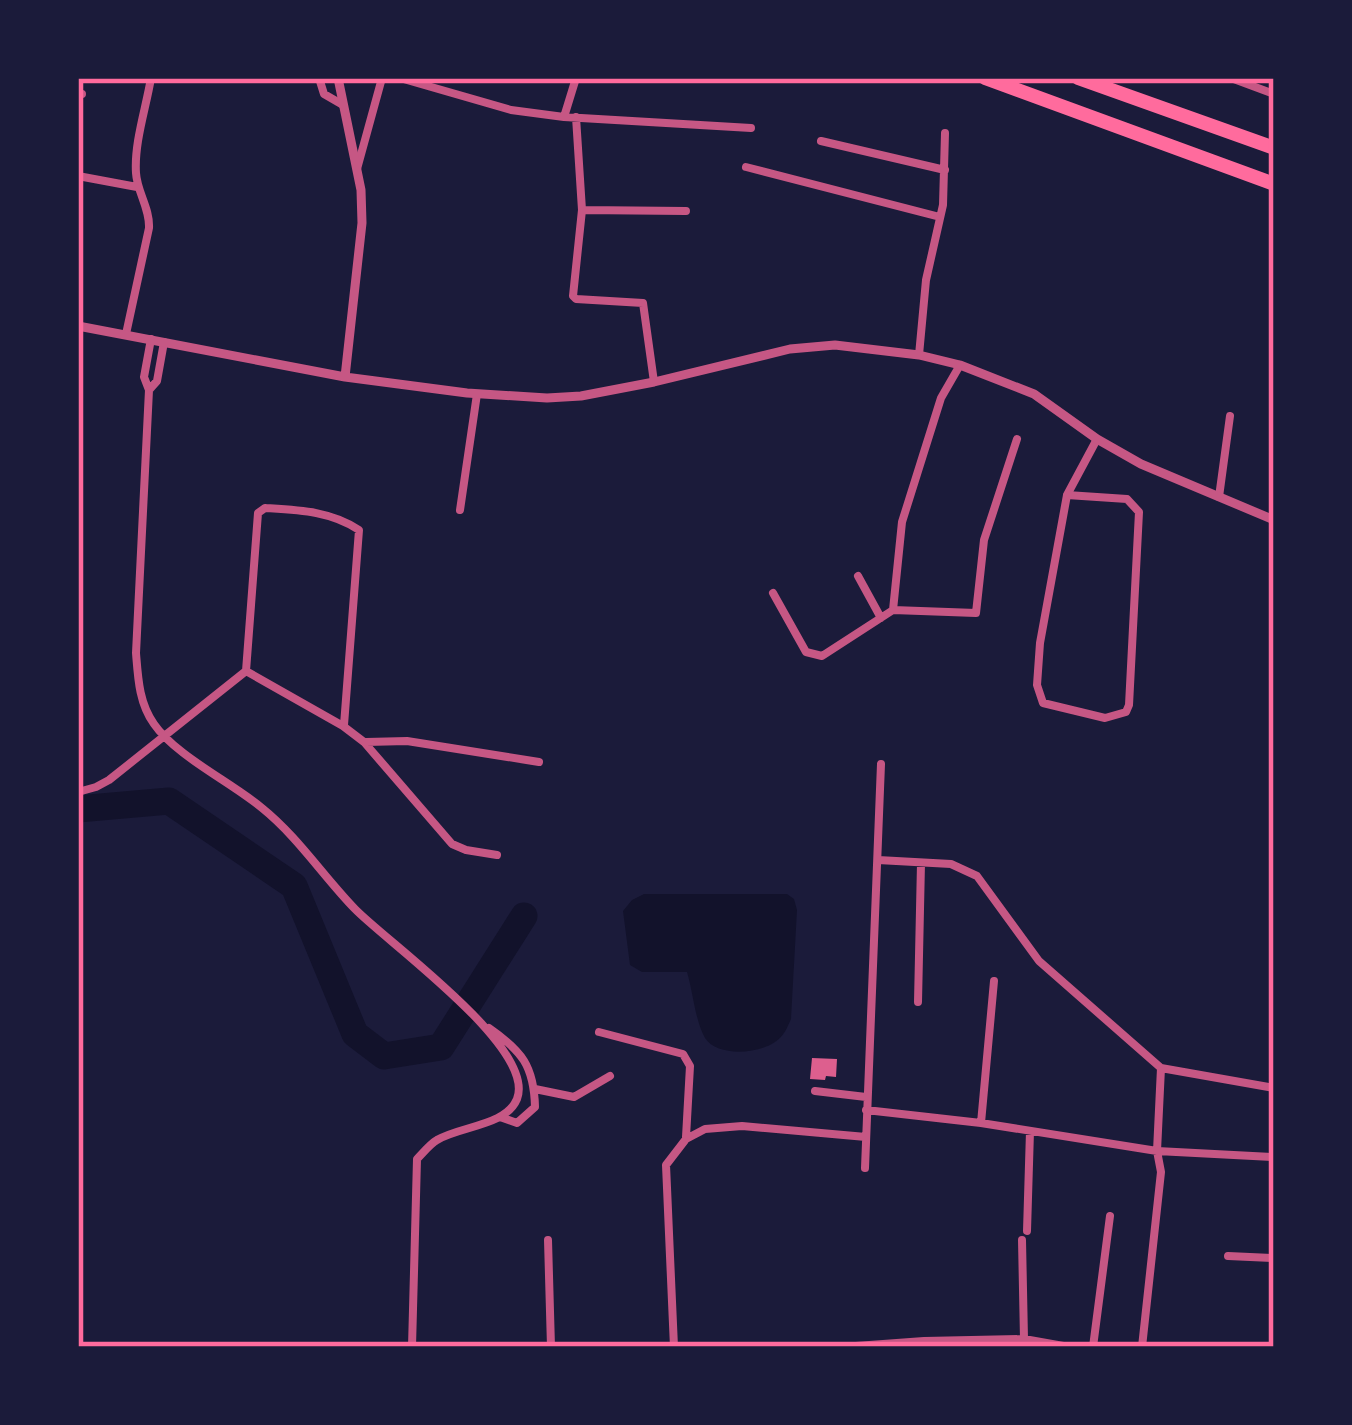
<svg xmlns="http://www.w3.org/2000/svg" width="1352" height="1425" font-family="'Golos Text',sans-serif">
<style>
.water{fill:#12122b}
.lines{fill:none;stroke-linecap:round;stroke-linejoin:round}
.river{stroke:#12122b;stroke-width:27}
.building{fill:#dd5f8e}
.minor{stroke:#c65784;stroke-width:8}
.tertiary{stroke:#c65784;stroke-width:9}
.motorway{stroke:#ff6b9d;stroke-width:14}
.neatline{fill:none;stroke:#ff6b9d;stroke-width:4.5}
</style>
<rect width="100%" height="100%" fill="#1b1b3a"/>
<path class="water" d="M 644,894 L 787,894 L 794,899 L 797,910 L 791,1019 C 787,1028 784,1036 775,1042 C 758,1054 717,1057 705,1038 C 695,1020 693,992 687,972 L 642,972 L 630,965 L 623,911 L 632,900 Z"/>
<g class="lines">
<path class="river" d="M 78,809 L 169,801 L 294,886 L 355,1034 L 384,1056 L 441,1047 L 524,916"/>
</g>
<path class="building" d="M 812,1058 L 837,1059 L 836,1077 L 826,1076 L 825,1080 L 810,1079 Z"/>
<g class="lines">
<path class="minor" d="M 319,78 L 324,94 L 343,105
M 400,78 L 511,110 L 564,117 L 751,128
M 1231,78 L 1274,94
M 78,94 L 82,94
M 564,117 L 576,78
M 576,117 L 582,210 L 573,296 L 576,299 L 643,303 L 654,382
M 821,141 L 945,170
M 746,167 L 940,217
M 357,169 L 382,78
M 78,176 L 137,187
M 582,210 L 686,211
M 126,334 L 149,228 C 150,208 137,192 136,173 C 134,143 146,108 151,78
M 151,339 L 144,377 L 149,390 L 136,653 C 138,678 139,703 154,724 C 176,756 231,782 262,808 C 298,837 323,876 355,909 C 388,943 537,1048 517,1099 C 506,1126 460,1126 437,1140 C 430,1144 423,1153 417,1159 L 412,1347
M 919,355 L 926,280 L 943,205 L 945,133
M 149,390 L 157,381 L 164,342
M 1067,495 L 1127,499 L 1139,512 L 1129,705 L 1126,712 L 1105,718 L 1043,703 L 1037,685 L 1040,643 L 1067,495 L 1097,439
M 1219,497 L 1230,416
M 460,510 L 477,394
M 1273,519 L 1274,501
M 858,576 L 881,618
M 773,593 L 806,652 L 822,656 L 893,610 L 976,613 L 984,540 L 1017,439
M 893,610 L 902,522 L 941,398 L 960,365
M 246,671 L 258,513 L 265,508 C 298,510 331,511 359,530 L 344,725
M 366,742 L 407,741 L 539,762
M 78,792 L 96,787 L 109,780 L 246,671 L 343,726 L 364,742 L 452,844 L 466,850 L 497,855
M 878,860 L 951,864 L 977,876 L 1039,961 L 1161,1068
M 918,1002 L 921,863
M 489,1028 C 522,1051 534,1066 535,1107 L 517,1123 L 500,1117
M 599,1032 L 683,1054 L 690,1066 L 686,1137
M 535,1089 L 574,1097 L 610,1076
M 815,1091 L 866,1097
M 866,1110 L 981,1123 L 1157,1151 L 1274,1157
M 981,1123 L 994,981
M 865,1168 L 881,764
M 1027,1231 L 1030,1131
M 548,1240 L 551,1347
M 1022,1240 L 1024,1339
M 1228,1256 L 1274,1258
M 674,1347 L 666,1165 L 686,1139 L 705,1129 L 742,1126 L 866,1137
M 842,1347 L 924,1341 L 1024,1339 L 1069,1347
M 1093,1347 L 1110,1216
M 1142,1347 L 1161,1172 L 1157,1151 L 1161,1068 L 1274,1088"/>
<path class="tertiary" d="M 338,78 L 361,190 L 362,223 L 345,377
M 78,326 L 345,377 L 467,393 L 547,398 L 581,396 L 654,382 L 790,349 L 835,345 L 919,355 L 960,365 L 1034,394 L 1097,439 L 1141,464 L 1274,520"/>
<path class="motorway" d="M 985,78 L 1274,184
M 1078,78 L 1274,148"/>
</g>
<rect width="1352" height="1425" fill="none" stroke="#1b1b3a" stroke-width="162"/>
<rect x="81" y="81" width="1190" height="1263" class="neatline"/>
</svg>
